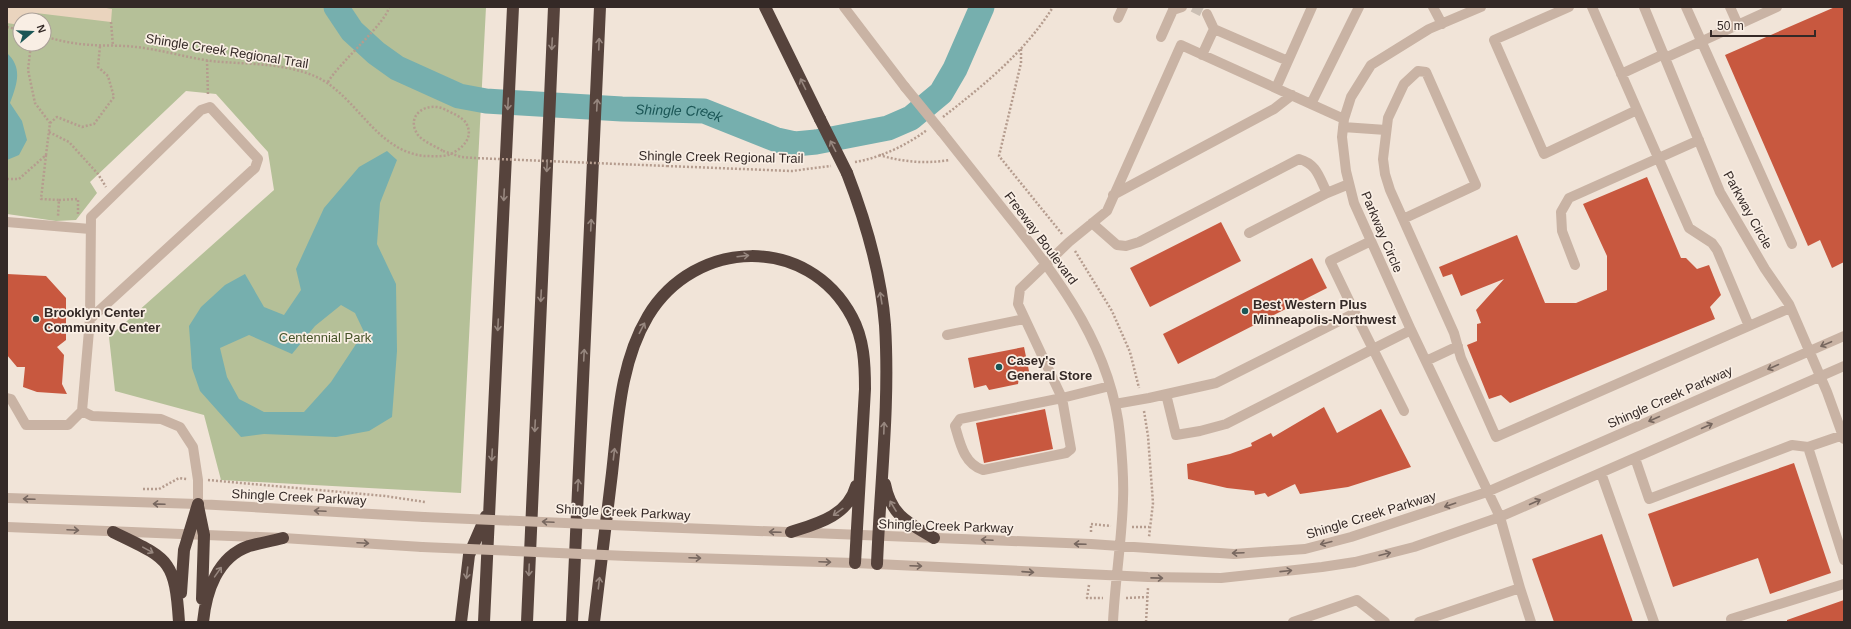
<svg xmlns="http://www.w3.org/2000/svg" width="1851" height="629" font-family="Helvetica,sans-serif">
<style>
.green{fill:#b5c098;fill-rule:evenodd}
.plaza{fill:#ead4be}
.water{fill:#76afae;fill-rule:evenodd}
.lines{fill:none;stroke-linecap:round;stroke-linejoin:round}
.river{stroke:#76afae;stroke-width:25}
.building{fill:#c8583f}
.minor-tunnel{stroke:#cbbfb4;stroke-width:10;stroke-dasharray:10 5;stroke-linecap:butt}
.path{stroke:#b59c8e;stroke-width:2.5;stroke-dasharray:2 2;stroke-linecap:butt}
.minor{stroke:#c9b3a4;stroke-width:10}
.highway{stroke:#56433c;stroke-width:12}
.path-bridge{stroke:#b59c8e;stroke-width:2.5;stroke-dasharray:2 2;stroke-linecap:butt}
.minor-bridge{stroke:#c9b3a4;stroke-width:10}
.highway-bridge{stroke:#56433c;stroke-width:12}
.oneway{stroke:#97877f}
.oneway2{stroke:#77675f}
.poi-dot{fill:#1b5656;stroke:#f9eee4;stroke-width:1.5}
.labels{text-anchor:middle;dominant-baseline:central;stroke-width:3.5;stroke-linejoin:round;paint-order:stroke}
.street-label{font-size:13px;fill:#342926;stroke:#f9eee4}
.poi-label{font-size:13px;font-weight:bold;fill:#342926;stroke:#f9eee4;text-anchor:start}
.park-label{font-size:13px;fill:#465329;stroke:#f9eee4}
.water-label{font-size:14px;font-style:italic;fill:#1b5656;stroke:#f9eee4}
</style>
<rect width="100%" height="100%" fill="#f1e4d8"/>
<path class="green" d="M 7,7 L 486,7 L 461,493 L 221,480 L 204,415 L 115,391 L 109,337 L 274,190 L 268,152 L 216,94 L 186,91 L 90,182 L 97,193 L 76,220 L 56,221 L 7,214 ZM 20,20 L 44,20 L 44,44 L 20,44 Z"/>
<path class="plaza" d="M 7,7 L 101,7 L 112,9 L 111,22 L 36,13 L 35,20 L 20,20 L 20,25 L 7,23 Z"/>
<path class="water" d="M 7,53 C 23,68 17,84 10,103 L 22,121 L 27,140 L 19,155 L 7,160 Z
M 387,151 L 397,160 L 380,203 L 377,244 L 396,284 L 397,351 L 392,417 L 369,431 L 336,437 L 264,434 L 241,437 L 200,391 L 192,368 L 189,326 L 201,307 L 225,285 L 245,274 L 264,307 L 284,315 L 301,290 L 296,269 L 324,208 L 359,167 ZM 341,305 L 355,313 L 364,332 L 331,382 L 304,412 L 264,412 L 239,399 L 227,377 L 220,348 L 249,335 L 292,354 L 315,326 Z"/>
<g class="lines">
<path class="river" id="s1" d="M 336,7 L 352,31 L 376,53 L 397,68 L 459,96 L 486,101 L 622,109 L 704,111 L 777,140 L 795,144 L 816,142 L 888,128 L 911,118 L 941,93 L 955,69 L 982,7"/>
</g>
<path class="building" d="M 1835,7 L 1844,7 L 1844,262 L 1832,268 L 1820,240 L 1808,246 L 1725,55 Z
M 1647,177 L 1681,258 L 1686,258 L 1697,269 L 1709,265 L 1721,295 L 1710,307 L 1715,319 L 1510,403 L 1501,395 L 1489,399 L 1467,345 L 1477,341 L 1477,324 L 1481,323 L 1476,310 L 1504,279 L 1461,296 L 1452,274 L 1443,277 L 1439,267 L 1517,235 L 1545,303 L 1576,303 L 1607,290 L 1607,256 L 1583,204 Z
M 1221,222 L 1241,261 L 1150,307 L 1130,268 Z
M 1312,258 L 1327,288 L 1178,364 L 1163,334 Z
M 7,274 L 46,276 L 66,298 L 66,340 L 57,347 L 64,355 L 62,384 L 67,394 L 37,392 L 23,387 L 25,367 L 17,367 L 7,355 Z
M 1024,347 L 1030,376 L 1019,378 L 1018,384 L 989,390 L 986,385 L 974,388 L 968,358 Z
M 1324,407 L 1337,433 L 1381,409 L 1411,467 L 1348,487 L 1300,494 L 1295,484 L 1268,497 L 1265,493 L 1255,495 L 1254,491 L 1227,488 L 1188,479 L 1187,464 L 1230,454 L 1252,446 L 1251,443 L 1271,433 L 1273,437 Z
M 1045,409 L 1053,449 L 984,463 L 976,423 Z
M 1794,463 L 1831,573 L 1770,594 L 1758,558 L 1673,587 L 1648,514 Z
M 1602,534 L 1633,622 L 1554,622 L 1532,559 Z
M 1844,600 L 1844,622 L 1787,622 L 1787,620 Z"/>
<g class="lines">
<path class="minor-tunnel" d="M 1193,7 L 1207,14"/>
<path class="path" d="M 111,22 L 113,46
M 7,27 L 20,30
M 44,36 C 59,41 75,44 91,45 C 106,46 122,45 136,47 C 165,50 193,60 222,62 C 252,64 284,64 312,75 C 356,92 373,150 424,156 C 432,156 441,157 448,155 C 461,150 475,138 466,123 C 462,117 452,113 446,110 C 428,100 404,115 418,135 C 424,142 435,146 443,151
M 1021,49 L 1021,63 L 999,156 L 1062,234
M 207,60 L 208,96
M 328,82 C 339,63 387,22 389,7
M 943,117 C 984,85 1025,52 1053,7
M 50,123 L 57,117 L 82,127 L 94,124 L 114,97 L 108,76 L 98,67 L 100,46
M 49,132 L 69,142 L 98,174 L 106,187
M 46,155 L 41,199 L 59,200 L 58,216
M 879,155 C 903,162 925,164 950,160
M 855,162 C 880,158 907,145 927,130
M 667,166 L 792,171 L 831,166
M 7,179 L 19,179 L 46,155 L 50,123 L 35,103 L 28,70 L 31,44
M 59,200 L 78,199 L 78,216
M 1075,251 L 1112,311 L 1130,352 L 1139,388
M 1144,411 L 1148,436 L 1153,503 L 1149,537
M 208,480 L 385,496 L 425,502
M 143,489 L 159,489 L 179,478 L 187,479
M 1132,527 L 1149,527
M 1091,532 L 1091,524 L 1111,526
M 1089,585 L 1087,598 L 1103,598
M 1126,598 L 1148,597
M 1146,622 L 1148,588"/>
<path class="minor" d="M 844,7 L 905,87
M 1433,7 L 1442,24
M 1569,7 L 1494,40 L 1544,154 L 1637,110
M 1592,7 L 1689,228 L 1712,243 L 1717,250 L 1749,326
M 1644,7 L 1720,192 L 1765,269 L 1789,304 L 1827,392 L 1844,439
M 1686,7 L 1792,244
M 1730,7 L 1738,25
M 1118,18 L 1123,7
M 1214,29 L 1288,61
M 1161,37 L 1173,10 L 1182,7
M 1202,55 L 1214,29 L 1207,14
M 1665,58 L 1777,7
M 1621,74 L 1664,54
M 1276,88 L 1312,7
M 1311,104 L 1359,7
M 1343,127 L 1386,130
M 941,131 C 964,160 987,189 1010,218 C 1062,282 1112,351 1120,435 C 1122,456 1124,478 1123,499 C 1122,540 1115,581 1113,622
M 1113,195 L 1274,109 L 1292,95
M 1403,219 L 1476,185 L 1426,72 L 1418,71 L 1404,84 L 1388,118 L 1383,159 L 1385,174 L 1390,190 L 1454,333 L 1461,358 L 1496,437 L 1790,308
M 7,222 L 90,229
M 1092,223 L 1117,245 L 1126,246 L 1139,242 L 1299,159 C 1317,164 1319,177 1327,193 L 1349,184
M 1249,233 L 1327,193
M 1575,265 L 1562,231 L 1561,212 L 1569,198 L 1699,140
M 947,335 L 1024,319
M 1426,361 L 1458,346
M 1110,386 L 1062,398 L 1018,304 L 1020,289 L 1069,242 L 1107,211 L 1181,45 L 1344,119
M 1166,394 L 1176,435 L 1200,431 L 1226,424 L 1373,349 L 1355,313
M 7,398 L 11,399 L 26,425 L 68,425 L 82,411 L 90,319 L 91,217 L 201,110 L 210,107 L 258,159 L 255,168 L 90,319
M 1062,398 L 1071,449 L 1066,453 L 983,470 C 964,464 960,443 955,426 L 960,419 Z
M 1115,404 L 1149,398 L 1216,383 L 1355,313 L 1330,261 L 1371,241
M 82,411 L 92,416 L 161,419 L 180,427 L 193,447 L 198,480 L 198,504
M 1404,411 L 1373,349 L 1411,330
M 1843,435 L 1808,447 L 1844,560
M 1635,458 L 1649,499 L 1792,445 L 1808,447
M 1601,473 L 1654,622
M 7,498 L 198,504 L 424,517
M 7,527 L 283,538 L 422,547
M 657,527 L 1091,544 L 1234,554 L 1305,549 L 1351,537 L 1487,492 L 1844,336
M 627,556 L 855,563 L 1148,577 L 1221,578 L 1322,567 L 1355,562 L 1414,547 L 1500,517 L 1844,366
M 1520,588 L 1531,622
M 1731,619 L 1844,584
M 1293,622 L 1357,600 L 1385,622
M 1419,622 L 1520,588 L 1500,517 L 1411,330 L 1354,203 L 1346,171 L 1342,137 L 1344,119 L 1351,97 L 1371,65 L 1429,29 L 1481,7"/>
<path class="highway" d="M 765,7 L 820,119
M 847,173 C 866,222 881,273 885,325 C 890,405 880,485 877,564
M 885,484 C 891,516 909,523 934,538
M 198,506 L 204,535 L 202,599
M 113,532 C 168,559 175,558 179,622
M 791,532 C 816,524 848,516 856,486
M 181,593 L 184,550 L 198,504
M 203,622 C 206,592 217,557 249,546 C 260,543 272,541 283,538
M 461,622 L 469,555 L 486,516
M 484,622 L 513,7
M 527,622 L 554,7
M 572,622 L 600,7
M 594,622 C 600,572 606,523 612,473 C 618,420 620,363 648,316 C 695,238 808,234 852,317 C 864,339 865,364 865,389 L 855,563"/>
<path class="path-bridge" d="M 443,151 L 461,157 L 474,158 L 667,166"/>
<path class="minor-bridge" d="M 905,87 L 941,131
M 424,517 L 657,527
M 422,547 L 627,556"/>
<path class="highway-bridge" d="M 820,119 L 847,173"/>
</g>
<defs><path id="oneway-shaft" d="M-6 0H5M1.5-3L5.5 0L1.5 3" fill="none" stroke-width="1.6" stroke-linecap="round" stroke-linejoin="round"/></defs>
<g class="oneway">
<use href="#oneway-shaft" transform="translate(552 44) rotate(93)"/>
<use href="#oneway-shaft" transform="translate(599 44) rotate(-88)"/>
<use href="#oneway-shaft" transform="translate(803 84) rotate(-116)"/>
<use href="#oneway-shaft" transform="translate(508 104) rotate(93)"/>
<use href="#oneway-shaft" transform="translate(597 105) rotate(-87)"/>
<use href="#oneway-shaft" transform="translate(833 146) rotate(-117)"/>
<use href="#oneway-shaft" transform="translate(547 166) rotate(93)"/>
<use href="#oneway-shaft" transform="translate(504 195) rotate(93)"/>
<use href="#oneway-shaft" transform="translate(591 225) rotate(-87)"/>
<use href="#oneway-shaft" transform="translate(743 256) rotate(-7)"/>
<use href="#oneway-shaft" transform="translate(541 296) rotate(93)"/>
<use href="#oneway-shaft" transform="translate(881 298) rotate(-99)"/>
<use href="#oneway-shaft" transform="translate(498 325) rotate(93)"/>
<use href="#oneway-shaft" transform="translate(642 328) rotate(-63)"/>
<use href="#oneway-shaft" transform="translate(584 355) rotate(-87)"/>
<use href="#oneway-shaft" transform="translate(535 426) rotate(93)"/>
<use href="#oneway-shaft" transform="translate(884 428) rotate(-88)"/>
<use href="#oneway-shaft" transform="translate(614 454) rotate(-83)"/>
<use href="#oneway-shaft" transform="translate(492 455) rotate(93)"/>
<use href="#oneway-shaft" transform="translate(578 485) rotate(-87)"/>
<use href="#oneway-shaft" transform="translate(893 506) rotate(-121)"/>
<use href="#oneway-shaft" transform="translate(838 512) rotate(144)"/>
<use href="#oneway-shaft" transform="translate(148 550) rotate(29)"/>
<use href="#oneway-shaft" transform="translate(529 570) rotate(92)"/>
<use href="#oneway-shaft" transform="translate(218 572) rotate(-55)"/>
<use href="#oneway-shaft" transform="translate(467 573) rotate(97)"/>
<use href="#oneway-shaft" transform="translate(599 583) rotate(-83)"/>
</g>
<g class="oneway2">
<use href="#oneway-shaft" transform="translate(1826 344) rotate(157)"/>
<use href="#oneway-shaft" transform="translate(1773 367) rotate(156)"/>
<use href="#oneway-shaft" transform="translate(1654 419) rotate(156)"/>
<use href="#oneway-shaft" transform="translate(1707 426) rotate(-24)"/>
<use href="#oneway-shaft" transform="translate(29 499) rotate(-178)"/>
<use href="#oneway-shaft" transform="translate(1535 502) rotate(-24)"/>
<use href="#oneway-shaft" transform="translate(159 504) rotate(-178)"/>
<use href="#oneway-shaft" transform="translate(1450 505) rotate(161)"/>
<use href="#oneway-shaft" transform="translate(320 511) rotate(-177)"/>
<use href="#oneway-shaft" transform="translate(548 522) rotate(-177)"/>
<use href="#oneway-shaft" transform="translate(73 530) rotate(3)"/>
<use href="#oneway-shaft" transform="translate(775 532) rotate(-178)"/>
<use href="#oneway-shaft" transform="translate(987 540) rotate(-177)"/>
<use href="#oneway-shaft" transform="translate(363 543) rotate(3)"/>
<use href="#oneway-shaft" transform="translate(1326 543) rotate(166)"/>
<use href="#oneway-shaft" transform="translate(1080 544) rotate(-178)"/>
<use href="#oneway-shaft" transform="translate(1238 553) rotate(178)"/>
<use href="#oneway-shaft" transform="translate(1385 554) rotate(-14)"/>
<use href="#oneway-shaft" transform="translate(695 558) rotate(2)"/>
<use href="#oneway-shaft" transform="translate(825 562) rotate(2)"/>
<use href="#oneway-shaft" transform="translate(916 566) rotate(2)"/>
<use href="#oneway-shaft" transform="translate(1286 571) rotate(-6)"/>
<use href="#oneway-shaft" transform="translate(1028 572) rotate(4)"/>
<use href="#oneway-shaft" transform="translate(1157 578) rotate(1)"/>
</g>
<g class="poi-dot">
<circle cx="1245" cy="311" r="4"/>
<circle cx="36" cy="319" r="4"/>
<circle cx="999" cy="367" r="4"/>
</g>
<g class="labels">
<g class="street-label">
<text transform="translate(227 51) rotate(9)">Shingle Creek Regional Trail</text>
<text transform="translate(721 157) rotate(1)">Shingle Creek Regional Trail</text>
<text transform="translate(1748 210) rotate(61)">Parkway Circle</text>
<text transform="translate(1382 232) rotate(67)">Parkway Circle</text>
<text transform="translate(1041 238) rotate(53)">Freeway Boulevard</text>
<text transform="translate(1670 397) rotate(-24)">Shingle Creek Parkway</text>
<text transform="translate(299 497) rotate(3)">Shingle Creek Parkway</text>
<text transform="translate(623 512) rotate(3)">Shingle Creek Parkway</text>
<text transform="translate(1371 515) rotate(-17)">Shingle Creek Parkway</text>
<text transform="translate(946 526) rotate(2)">Shingle Creek Parkway</text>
</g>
<g class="poi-label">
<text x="1253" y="304">Best Western Plus<tspan x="1253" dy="15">Minneapolis-Northwest</tspan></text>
<text x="44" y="312">Brooklyn Center<tspan x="44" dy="15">Community Center</tspan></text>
<text x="1007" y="360">Casey's<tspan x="1007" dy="15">General Store</tspan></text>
</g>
<g class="park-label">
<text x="325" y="337">Centennial Park</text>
</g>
<g class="water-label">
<text stroke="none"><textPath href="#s1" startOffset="376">Shingle Creek</textPath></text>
</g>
</g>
<rect width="1851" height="629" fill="none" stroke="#342926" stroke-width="16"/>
<g transform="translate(32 32) rotate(71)"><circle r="19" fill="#f9eee4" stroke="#aa9f98"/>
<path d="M0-3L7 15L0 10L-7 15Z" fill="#1b5656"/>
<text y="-6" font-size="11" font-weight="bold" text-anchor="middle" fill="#342926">N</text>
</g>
<path d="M1711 30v6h104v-6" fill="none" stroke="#342926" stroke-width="2"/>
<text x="1717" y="30" font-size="12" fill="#342926" stroke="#f9eee4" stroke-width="3" paint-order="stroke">50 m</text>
</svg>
